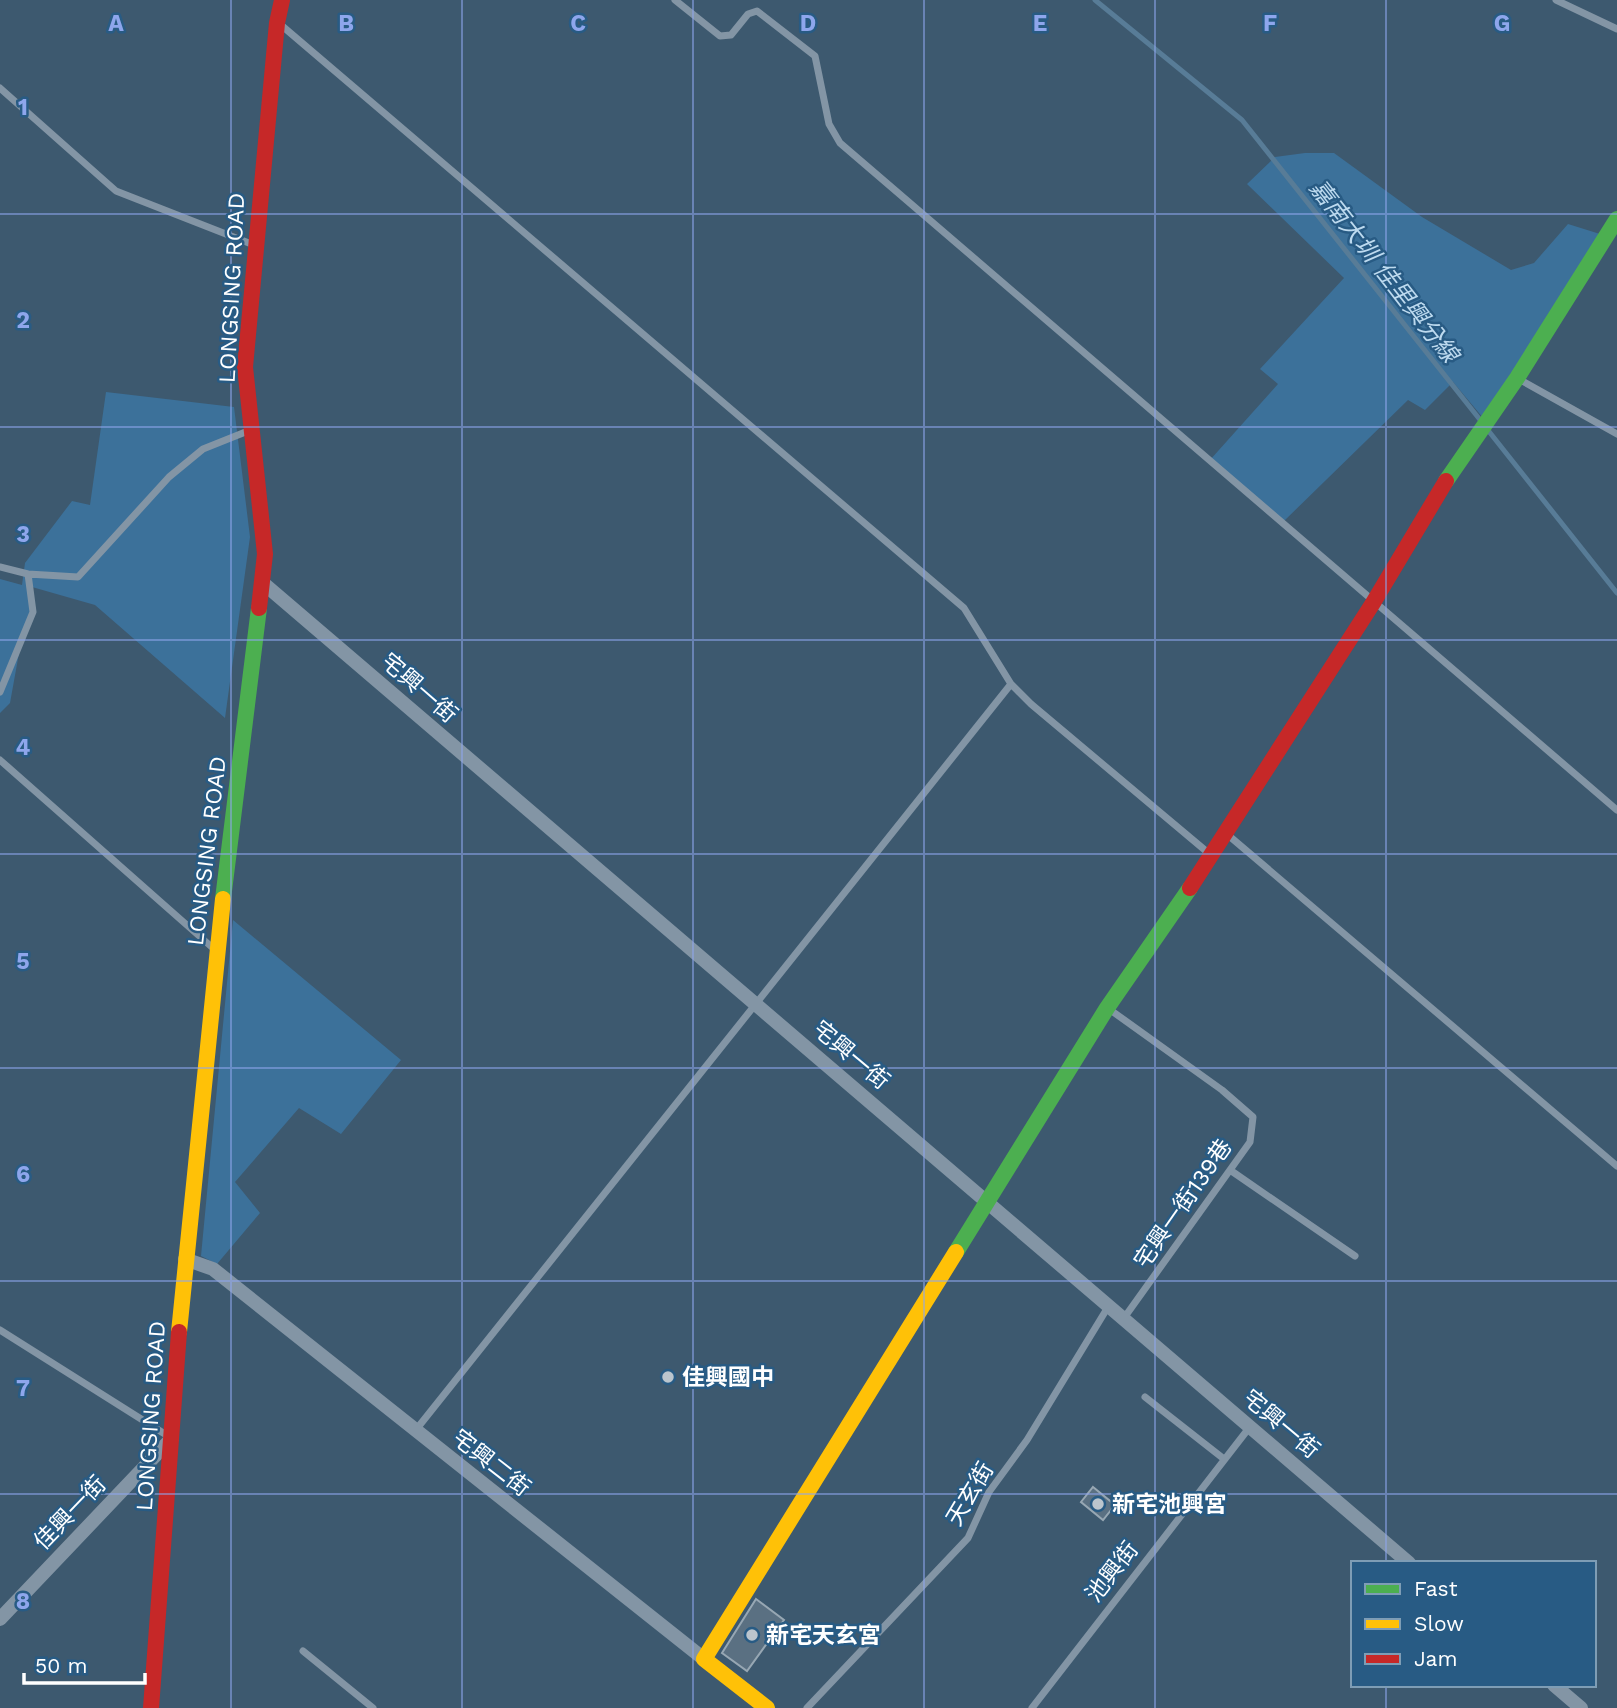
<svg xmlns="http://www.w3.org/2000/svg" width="1617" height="1708" font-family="'Work Sans','Noto Sans TC',sans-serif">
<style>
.green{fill:#3c719a}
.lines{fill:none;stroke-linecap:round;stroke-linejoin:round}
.stream{stroke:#587c97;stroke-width:5}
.building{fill:#5a7082;stroke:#97a7b3;stroke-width:2}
.lane{stroke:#8395a5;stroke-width:7}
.street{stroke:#8395a5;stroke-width:14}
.fast{stroke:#4caf50;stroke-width:16}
.slow{stroke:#ffc107;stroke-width:16}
.jam{stroke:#c62828;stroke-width:16}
.grid{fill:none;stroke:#8ea6ec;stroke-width:2;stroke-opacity:0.55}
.poi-dot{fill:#bbc5cd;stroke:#285b84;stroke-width:2.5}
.labels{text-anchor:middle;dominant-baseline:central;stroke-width:5;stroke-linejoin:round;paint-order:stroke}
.street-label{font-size:23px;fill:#fff;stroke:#285b84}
.poi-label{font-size:23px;font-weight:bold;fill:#fff;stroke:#285b84;text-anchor:start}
.water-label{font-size:24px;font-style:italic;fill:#bddaef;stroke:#285b84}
.grid-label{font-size:23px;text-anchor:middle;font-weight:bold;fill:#8ea6ec;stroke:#285b84;stroke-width:5;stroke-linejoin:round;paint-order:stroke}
</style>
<rect width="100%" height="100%" fill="#3d596f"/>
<path class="green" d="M 1305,153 L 1334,153 L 1422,217 L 1511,270 L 1534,263 L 1568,224 L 1600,234 L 1484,419 L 1453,382 L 1425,410 L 1408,400 L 1284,521 L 1210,460 L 1278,384 L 1260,369 L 1344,278 L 1247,184 L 1275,157 Z
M 106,392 L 234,407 L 250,537 L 225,718 L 95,605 L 32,587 L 33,612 L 21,642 L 10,703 L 0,713 L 0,579 L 22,585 L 25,563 L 72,501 L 90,505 Z
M 233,920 L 401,1060 L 341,1134 L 299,1108 L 235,1182 L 260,1213 L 217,1264 L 201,1256 Z"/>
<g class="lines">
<path class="stream" d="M 1095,0 L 1242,120 L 1481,421
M 1487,429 L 1617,593"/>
</g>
<path class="building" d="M 1093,1487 L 1115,1505 L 1103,1520 L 1081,1502 Z
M 756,1599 L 784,1620 L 747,1671 L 722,1653 Z"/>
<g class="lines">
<path class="lane" d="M 675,0 L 720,36 L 731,35 L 748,14 L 757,11 L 815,56 L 829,124 L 840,143 L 1617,810
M 1556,0 L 1617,29
M 281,25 L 964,608 L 1011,684 L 1031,704 L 1212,856
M 0,88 L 116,191 L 254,245
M 1517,378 L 1617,434
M 0,567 L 28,574 L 78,577 L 169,477 L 203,449 L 248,431
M 0,692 L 33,612 L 28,574
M 0,760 L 214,949
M 1228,835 L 1617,1166
M 1109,1009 L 1222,1090 L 1253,1117 L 1250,1142 L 1124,1318
M 1230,1170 L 1355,1256
M 0,1330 L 168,1436
M 1145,1397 L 1224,1459
M 415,1431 L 1011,684
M 303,1651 L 373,1708
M 807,1708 L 968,1538 L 989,1492 L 1027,1440 L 1108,1307
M 1032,1708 L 1249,1428"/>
<path class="street" d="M 263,583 L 1409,1563
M 185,1259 L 213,1269 L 704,1659
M 0,1619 L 172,1438
M 1554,1685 L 1581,1708"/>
<path class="fast" d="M 1446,481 L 1517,378 L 1617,219
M 223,899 L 259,608
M 956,1252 L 1107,1008 L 1190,888"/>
<path class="slow" d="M 179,1332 L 223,899
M 767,1708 L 704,1659 L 956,1252"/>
<path class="jam" d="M 259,608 L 265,554 L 245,367 L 277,23 L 282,0
M 1190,888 L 1373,603 L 1446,481
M 151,1708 L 179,1332"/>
</g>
<path class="grid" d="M 231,0 L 231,1708M 462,0 L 462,1708M 693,0 L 693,1708M 924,0 L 924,1708M 1155,0 L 1155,1708M 1386,0 L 1386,1563M 0,214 L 1617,214M 0,427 L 1617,427M 0,640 L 1617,640M 0,854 L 1617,854M 0,1068 L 1617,1068M 0,1281 L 1617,1281M 0,1494 L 1617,1494M 1386,1685 L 1386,1708"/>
<g class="poi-dot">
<circle cx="668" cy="1377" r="7"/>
<circle cx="1098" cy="1504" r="7"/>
<circle cx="752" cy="1635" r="7"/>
</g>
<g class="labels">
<g class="street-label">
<text transform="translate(232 288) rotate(-87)">LONGSING ROAD</text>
<text transform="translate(419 688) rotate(41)">宅興一街</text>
<text transform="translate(207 851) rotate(-83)">LONGSING ROAD</text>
<text transform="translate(851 1055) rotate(40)">宅興一街</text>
<text transform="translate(1183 1204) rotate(-55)">宅興一街139巷</text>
<text transform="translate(151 1416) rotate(-86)">LONGSING ROAD</text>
<text transform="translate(1281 1424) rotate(40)">宅興一街</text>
<text transform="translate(491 1463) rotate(38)">宅興二街</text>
<text transform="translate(970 1494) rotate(-59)">天玄街</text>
<text transform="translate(70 1513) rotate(-46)">佳興一街</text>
<text transform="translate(1112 1572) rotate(-52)">池興街</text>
</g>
<g class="poi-label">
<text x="682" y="1377">佳興國中</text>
<text x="1112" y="1504">新宅池興宮</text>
<text x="766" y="1635">新宅天玄宮</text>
</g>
<g class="water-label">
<text transform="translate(1384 271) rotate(52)">嘉南大圳 佳里興分線</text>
</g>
</g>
<g class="grid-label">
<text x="116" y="31">A</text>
<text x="346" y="31">B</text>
<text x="578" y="31">C</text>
<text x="808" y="31">D</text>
<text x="1040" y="31">E</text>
<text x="1270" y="31">F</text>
<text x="1502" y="31">G</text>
<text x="23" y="115">1</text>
<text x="23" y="328">2</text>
<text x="23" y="542">3</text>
<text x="23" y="755">4</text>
<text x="23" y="969">5</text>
<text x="23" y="1182">6</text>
<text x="23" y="1396">7</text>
<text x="23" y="1609">8</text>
</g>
<rect x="1351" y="1561" width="245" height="126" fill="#285b84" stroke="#7e9db5" stroke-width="2"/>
<rect x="1365" y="1584" width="35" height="10" fill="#4caf50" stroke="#7e9db5" stroke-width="2"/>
<text x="1414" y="1596" font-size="21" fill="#ffffff">Fast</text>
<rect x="1365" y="1619" width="35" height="10" fill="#ffc107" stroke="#7e9db5" stroke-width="2"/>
<text x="1414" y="1631" font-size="21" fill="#ffffff">Slow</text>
<rect x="1365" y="1654" width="35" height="10" fill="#c62828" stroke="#7e9db5" stroke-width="2"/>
<text x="1414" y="1666" font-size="21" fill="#ffffff">Jam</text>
<path d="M24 1673v10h121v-10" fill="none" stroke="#ffffff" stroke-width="3.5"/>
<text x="35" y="1673" font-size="21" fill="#ffffff" stroke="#285b84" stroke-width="5" paint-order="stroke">50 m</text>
</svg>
